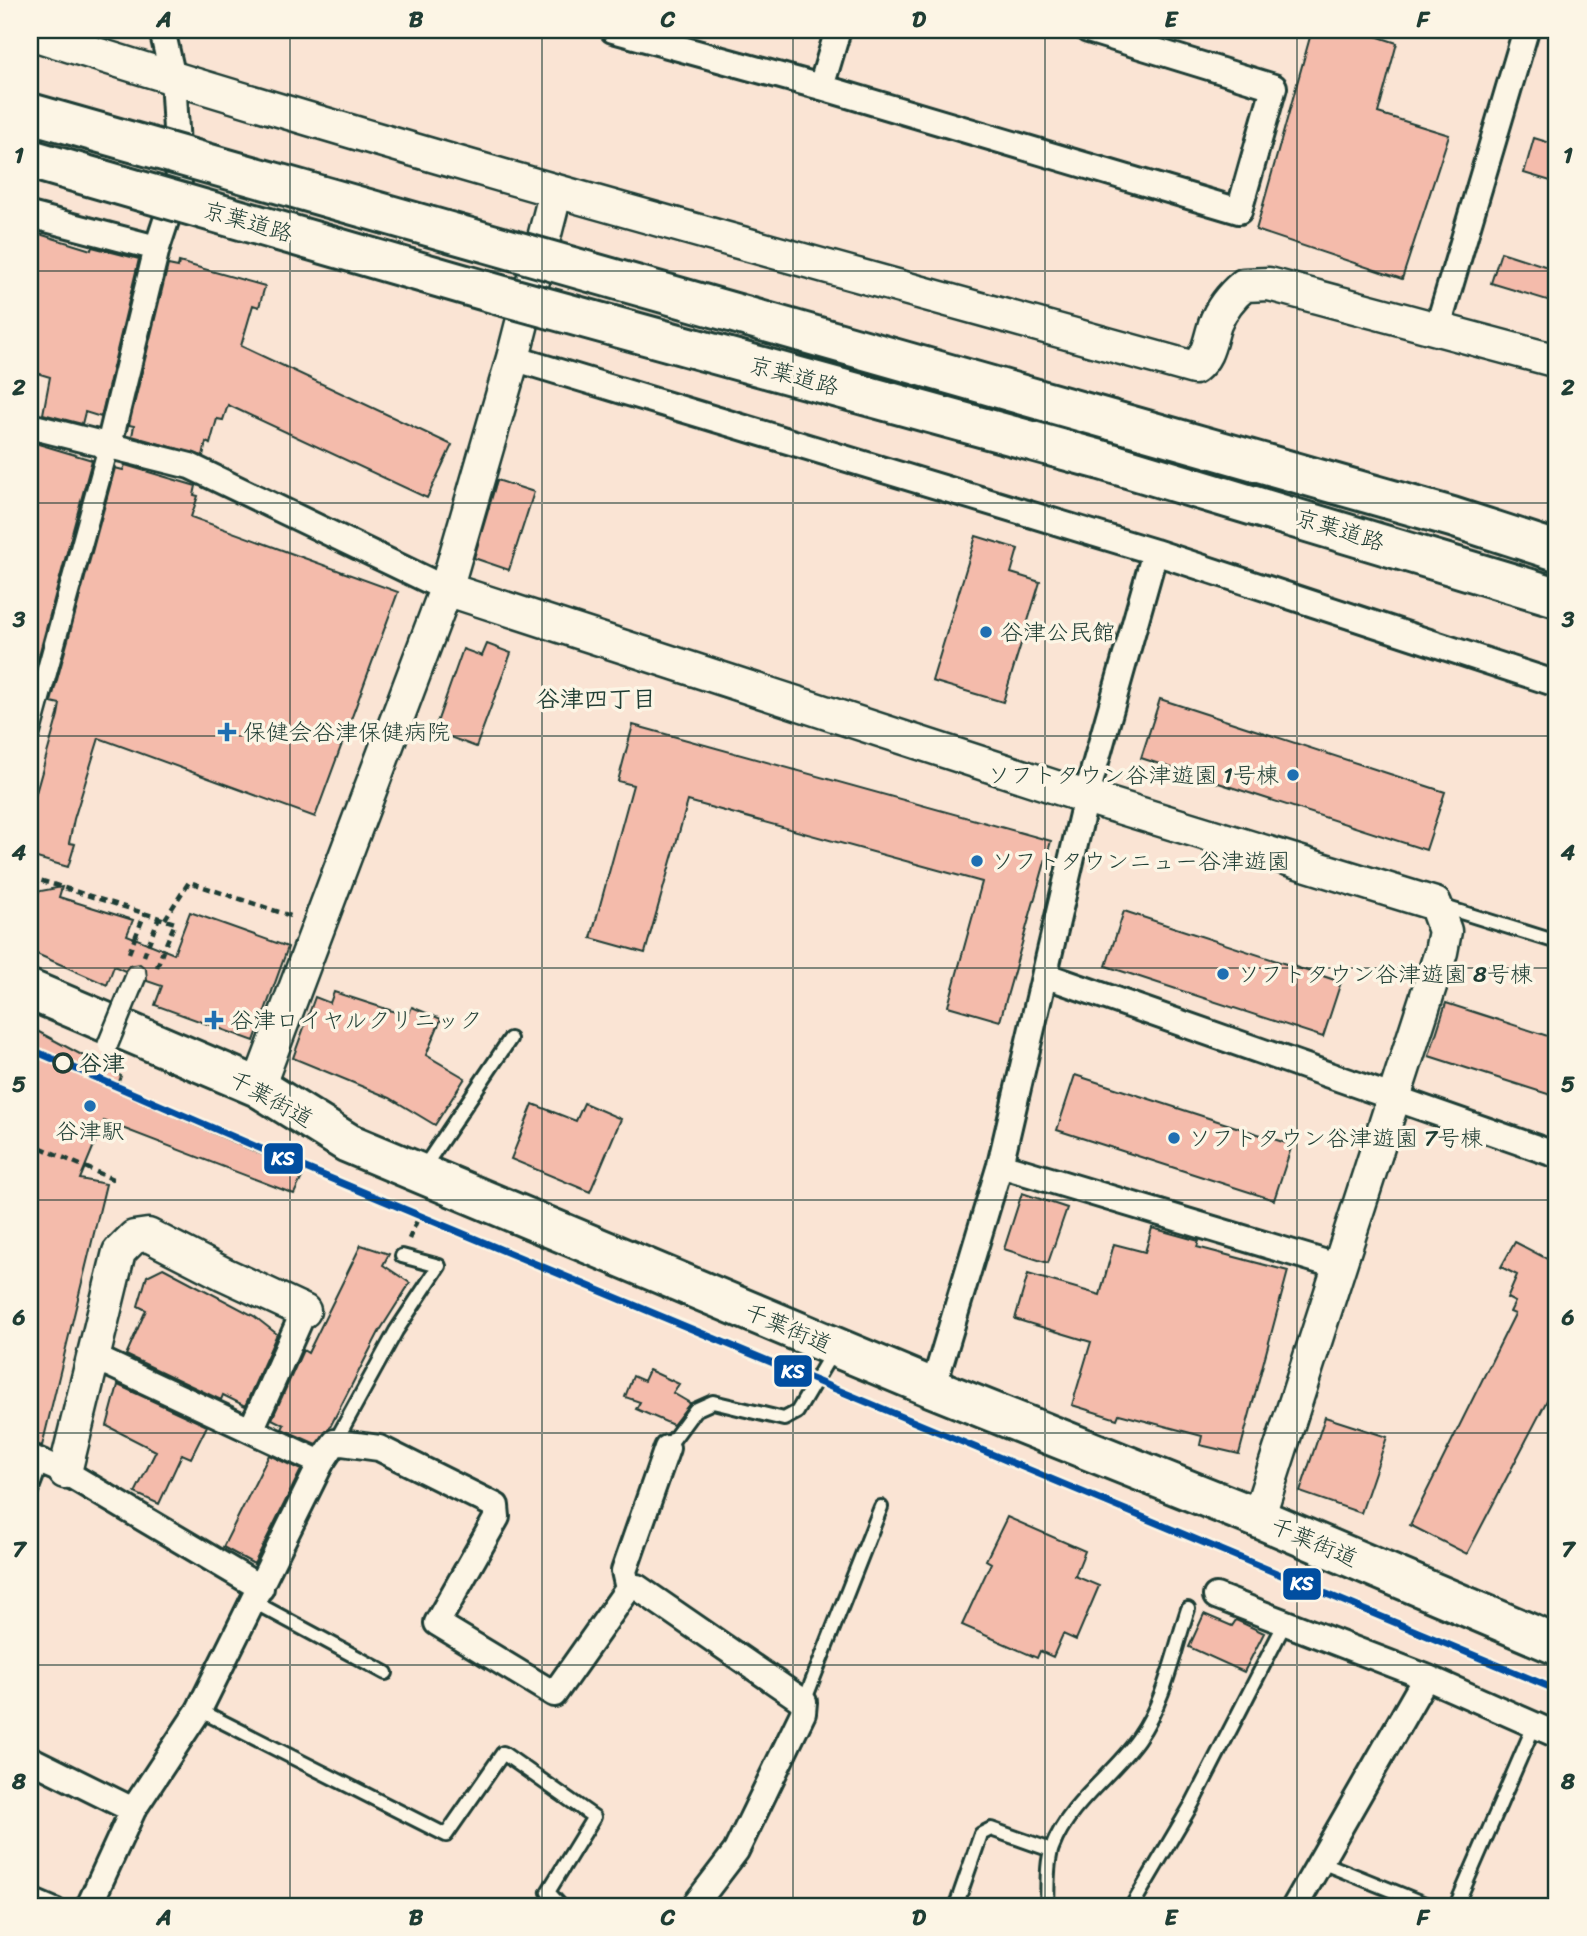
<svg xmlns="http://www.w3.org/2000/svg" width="1587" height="1936" font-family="Sriracha,'Klee One',sans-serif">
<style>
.building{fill:#f4bbab;stroke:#1f3d34;stroke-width:2}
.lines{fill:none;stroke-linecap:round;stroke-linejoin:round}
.service-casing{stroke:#1f3d34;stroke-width:18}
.pedestrian-casing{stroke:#1f3d34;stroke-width:24}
.minor-casing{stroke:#1f3d34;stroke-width:30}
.tertiary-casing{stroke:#1f3d34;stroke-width:37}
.trunk-casing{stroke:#1f3d34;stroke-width:44}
.motorway-casing{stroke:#1f3d34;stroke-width:44}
.path{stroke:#1f3d34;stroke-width:4.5;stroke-dasharray:7 5;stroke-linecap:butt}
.service{stroke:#fcf5e5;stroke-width:12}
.pedestrian{stroke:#fcf5e5;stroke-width:19}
.minor{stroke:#fcf5e5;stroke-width:24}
.tertiary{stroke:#fcf5e5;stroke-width:32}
.trunk{stroke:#fcf5e5;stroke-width:38}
.motorway{stroke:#fcf5e5;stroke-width:38}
.pedestrian-bridge-casing{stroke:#1f3d34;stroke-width:24;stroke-linecap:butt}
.motorway-bridge-casing{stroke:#1f3d34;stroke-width:44;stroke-linecap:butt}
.path-bridge{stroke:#1f3d34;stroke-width:4.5;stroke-dasharray:7 5;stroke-linecap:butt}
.pedestrian-bridge{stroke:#fcf5e5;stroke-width:19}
.motorway-bridge{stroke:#fcf5e5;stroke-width:38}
.rail-1-casing{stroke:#fcf5e5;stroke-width:12}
.rail-1{stroke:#014ea0;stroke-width:7}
.grid{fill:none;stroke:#1f3d34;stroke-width:2;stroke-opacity:0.55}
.poi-dot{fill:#1f6fb2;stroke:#fcf5e5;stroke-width:2.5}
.stop-dot{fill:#fcf5e5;stroke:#1f3d34;stroke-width:3.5}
.labels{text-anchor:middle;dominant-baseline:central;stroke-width:7;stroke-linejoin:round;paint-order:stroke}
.street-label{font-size:23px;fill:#1f3d34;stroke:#fcf5e5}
.poi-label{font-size:23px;fill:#1f3d34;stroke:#fcf5e5;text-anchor:start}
.stop-label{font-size:23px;font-weight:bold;fill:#1f3d34;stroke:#fcf5e5;text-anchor:start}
.neighbourhood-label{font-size:24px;font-weight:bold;fill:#1f3d34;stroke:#fcf5e5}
.line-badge{stroke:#fcf5e5;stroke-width:2.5}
.badge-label{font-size:19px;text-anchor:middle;font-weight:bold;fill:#fff}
.neatline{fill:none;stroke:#1f3d34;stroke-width:2.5}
.grid-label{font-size:23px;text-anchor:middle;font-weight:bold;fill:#1f3d34}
</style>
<rect width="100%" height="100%" fill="#fae4d4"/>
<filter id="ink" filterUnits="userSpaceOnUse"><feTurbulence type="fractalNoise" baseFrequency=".0143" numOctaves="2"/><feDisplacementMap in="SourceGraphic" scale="14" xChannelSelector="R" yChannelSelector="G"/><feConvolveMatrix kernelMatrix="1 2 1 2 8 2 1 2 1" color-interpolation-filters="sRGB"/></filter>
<g filter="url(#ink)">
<path class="building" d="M 1312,30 L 1357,30 L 1397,43 L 1378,113 L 1449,135 L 1402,279 L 1256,230 Z
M 1534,138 L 1557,145 L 1557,183 L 1524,173 Z
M 36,233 L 91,250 L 92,247 L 139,259 L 101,417 L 85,412 L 82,424 L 43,414 L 50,377 L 30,371 L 30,252 Z
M 1501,252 L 1557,270 L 1557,303 L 1491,283 Z
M 179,262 L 265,286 L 259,307 L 253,305 L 241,346 L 452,445 L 427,498 L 228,405 L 223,420 L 217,419 L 210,444 L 206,442 L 203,456 L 132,436 L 134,426 L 129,425 L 168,265 L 178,267 Z
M 35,443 L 92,460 L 30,688 L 30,461 Z
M 125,465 L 196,486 L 194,495 L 198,496 L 191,517 L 398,592 L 315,817 L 99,738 L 74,819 L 69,843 L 75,844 L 68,867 L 30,856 L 30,814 L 58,715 L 60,704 L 51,702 L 115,468 L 123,470 Z
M 497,480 L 534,492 L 509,570 L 474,558 Z
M 976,536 L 1018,549 L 1011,573 L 1040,582 L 1003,702 L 932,681 Z
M 487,644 L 511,653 L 476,747 L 434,731 L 463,649 L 482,656 Z
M 1160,699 L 1445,792 L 1426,850 L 1141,758 Z
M 633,725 L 1051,841 L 1000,1021 L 948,1006 L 982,882 L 688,801 L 645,953 L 591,938 L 633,785 L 618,781 Z
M 62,887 L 59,897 L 133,920 L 127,935 L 174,954 L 190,912 L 288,947 L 254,1041 L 155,1005 L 162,986 L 147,981 L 146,969 L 140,964 L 129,966 L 125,971 L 114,966 L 107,985 L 30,951 L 30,893 Z
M 1124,911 L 1341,982 L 1323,1037 L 1106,966 Z
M 334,992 L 408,1016 L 412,1007 L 441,1019 L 426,1055 L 465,1078 L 435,1125 L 390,1098 L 293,1058 L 315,997 L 330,1003 Z
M 1446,1003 L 1557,1039 L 1557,1097 L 1429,1056 Z
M 37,1031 L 121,1076 L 116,1091 L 304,1173 L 294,1194 L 104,1121 L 80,1179 L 106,1184 L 42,1446 L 30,1442 L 30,1045 Z
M 1075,1075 L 1292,1145 L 1274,1200 L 1057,1130 Z
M 584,1103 L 621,1119 L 590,1192 L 511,1159 L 533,1104 L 576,1121 Z
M 1022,1193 L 1067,1208 L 1048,1263 L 1004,1249 Z
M 1152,1228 L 1199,1241 L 1197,1247 L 1288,1271 L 1239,1454 L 1200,1445 L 1202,1436 L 1119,1414 L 1117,1419 L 1072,1405 L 1091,1342 L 1015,1319 L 1028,1274 L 1100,1295 L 1114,1244 L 1145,1252 Z
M 1515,1242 L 1557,1264 L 1557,1381 L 1467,1554 L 1410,1525 L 1515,1314 L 1510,1312 L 1515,1302 L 1507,1298 L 1517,1275 L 1501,1267 Z
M 361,1245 L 389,1254 L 383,1265 L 410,1283 L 379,1332 L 329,1429 L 316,1444 L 282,1429 L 284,1425 L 272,1419 L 303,1350 L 308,1353 Z
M 163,1268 L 254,1316 L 277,1334 L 245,1406 L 223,1395 L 221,1400 L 126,1355 L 146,1310 L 138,1306 L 147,1276 Z
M 649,1370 L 679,1384 L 673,1393 L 690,1403 L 673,1425 L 636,1409 L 640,1402 L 625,1397 L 633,1376 L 644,1381 Z
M 118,1385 L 207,1426 L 191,1458 L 182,1454 L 159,1504 L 135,1493 L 156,1451 L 107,1426 Z
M 1325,1417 L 1387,1437 L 1361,1513 L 1300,1492 Z
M 269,1455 L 301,1470 L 254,1564 L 223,1547 Z
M 1007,1517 L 1085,1551 L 1075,1576 L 1099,1586 L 1076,1640 L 1063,1634 L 1053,1657 L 1040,1651 L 1037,1658 L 962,1625 L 991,1563 L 986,1560 Z
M 1204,1614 L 1232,1626 L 1236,1620 L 1264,1633 L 1244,1672 L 1189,1647 Z"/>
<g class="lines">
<g class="service-casing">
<path id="service" d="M 1438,905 L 1557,942
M 422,1170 L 510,1039
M 335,1442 L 396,1331 L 439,1266 L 402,1256
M 667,1448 L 695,1410 L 713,1402 L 784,1419 L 797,1412 L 833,1351
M 30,1494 L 42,1462
M 254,1602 L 386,1673
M 804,1702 L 881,1507
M 199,1710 L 446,1835 L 503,1753 L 594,1817 L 548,1892 L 561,1906
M 1321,1862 L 1430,1906
M 30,1894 L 58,1906
M 956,1906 L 981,1834 L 991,1829 L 1051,1850
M 1047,1906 C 1048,1888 1046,1864 1052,1848 C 1069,1803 1112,1776 1138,1739 C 1165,1701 1174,1651 1188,1609
M 1132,1906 L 1192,1804 L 1285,1623
M 1456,1906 L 1534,1726"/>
</g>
<g class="pedestrian-casing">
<path id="pedestrian" d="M 30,733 L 109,445"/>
</g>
<g class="minor-casing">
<path id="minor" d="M 613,30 L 821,87 L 1239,211 L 1274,87 L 1088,30
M 821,87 L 838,30
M 30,215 L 157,248
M 1437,330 L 1526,30
M 513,358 L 1155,552 L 1557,684
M 30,426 L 190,466 L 446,589
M 109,445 L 157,248 L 179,181 L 173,78 L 162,30
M 1047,976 L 1557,1155
M 1000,1165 L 1340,1267
M 94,1357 L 321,1463
M 933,1388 L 1000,1165 L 1086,797 L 1155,552
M 251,1430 L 304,1311
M 30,1457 L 65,1472 L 261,1588
M 628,1589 L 637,1587 L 804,1702 L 803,1713 L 736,1851 L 694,1906
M 1216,1596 L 1426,1677 L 1557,1735
M 30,1759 L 133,1810
M 89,1906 L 133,1810 L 199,1710 L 321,1463 L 335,1442 L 379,1448 L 496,1506 L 497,1517 L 437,1623 L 554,1694 L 628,1589 L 624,1571 L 667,1448
M 1295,1906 L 1426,1677"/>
</g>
<g class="tertiary-casing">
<path id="tertiary" d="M 30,33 C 414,156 805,260 1194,368 C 1209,356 1209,342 1215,324 C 1221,309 1232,295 1244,285 L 1269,284 L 1557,361
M 446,589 L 1086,797 L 1435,904 L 1445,931 L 1441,952 L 1258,1518
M 258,1087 L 446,589 L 513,358 L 556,191
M 65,1472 L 119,1252 L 134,1237 L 148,1235 L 224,1274 L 304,1311"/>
</g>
<g class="trunk-casing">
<path id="trunk" d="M 30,990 L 258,1087 L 348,1143 L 933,1388 L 1258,1518 L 1557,1645"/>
</g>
<g class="motorway-casing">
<path id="motorway" d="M 1111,420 L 1452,517 L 1557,551
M 1101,460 L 1557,597"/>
</g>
<path class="path" d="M 30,877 L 175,923 L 163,951
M 165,919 L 189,882 L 291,916
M 135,938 L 145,913
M 144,956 L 159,917
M 30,1143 L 117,1181
M 409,1239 L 422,1209"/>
<use href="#service" class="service"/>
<use href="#pedestrian" class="pedestrian"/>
<use href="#minor" class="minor"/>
<use href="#tertiary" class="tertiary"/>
<use href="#trunk" class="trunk"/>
<use href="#motorway" class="motorway"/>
<g class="pedestrian-bridge-casing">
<path id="pedestrian-bridge" d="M 108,1044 L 136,976"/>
</g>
<g class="motorway-bridge-casing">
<path id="motorway-bridge" d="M 30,113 L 1111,420
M 30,159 L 500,295 L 1101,460"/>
</g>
<path class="path-bridge" d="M 129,953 L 135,938
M 157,967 L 163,951"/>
<use href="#pedestrian-bridge" class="pedestrian-bridge"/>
<use href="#motorway-bridge" class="motorway-bridge"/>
<g class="rail-1-casing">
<path id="rail-1" d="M 30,1049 L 308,1169 L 1557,1690"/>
</g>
<use href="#rail-1" class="rail-1"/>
</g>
</g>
<path class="grid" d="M 290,30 L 290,1906M 542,30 L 542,1906M 793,30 L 793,1906M 1045,30 L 1045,1906M 1297,30 L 1297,1906M 30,271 L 1557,271M 30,503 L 1557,503M 30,736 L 1557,736M 30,968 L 1557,968M 30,1200 L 1557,1200M 30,1433 L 1557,1433M 30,1665 L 1557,1665"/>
<g class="poi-dot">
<circle cx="986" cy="632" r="7"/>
<path d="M223.5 721.5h7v7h7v7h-7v7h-7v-7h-7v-7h7z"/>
<circle cx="1293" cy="775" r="7"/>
<circle cx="977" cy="861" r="7"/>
<circle cx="1223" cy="974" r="7"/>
<path d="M210.5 1009.5h7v7h7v7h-7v7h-7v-7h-7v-7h7z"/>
<circle cx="90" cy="1106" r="7"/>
<circle cx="1174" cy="1138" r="7"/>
</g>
<circle class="stop-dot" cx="63" cy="1063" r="9"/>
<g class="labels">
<g class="street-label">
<text transform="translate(248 222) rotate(16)">京葉道路</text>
<text transform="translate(794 376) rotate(15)">京葉道路</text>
<text transform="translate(1340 530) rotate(17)">京葉道路</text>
<text transform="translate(271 1099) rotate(29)">千葉街道</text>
<text transform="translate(788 1328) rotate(23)">千葉街道</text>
<text transform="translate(1314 1542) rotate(23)">千葉街道</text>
</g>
<g class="poi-label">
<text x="1000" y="632">谷津公民館</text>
<text x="243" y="732">保健会谷津保健病院</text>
<text x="1279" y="775" text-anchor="end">ソフトタウン谷津遊園 1号棟</text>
<text x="991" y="861">ソフトタウンニュー谷津遊園</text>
<text x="1237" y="974">ソフトタウン谷津遊園 8号棟</text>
<text x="230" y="1020">谷津ロイヤルクリニック</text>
<text x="90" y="1131" text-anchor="middle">谷津駅</text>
<text x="1188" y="1138">ソフトタウン谷津遊園 7号棟</text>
</g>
<g class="stop-label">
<text x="79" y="1063">谷津</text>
</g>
<g class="neighbourhood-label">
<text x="596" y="699">谷津四丁目</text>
</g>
</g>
<g class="line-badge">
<rect x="263" y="1142" width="41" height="33" rx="7" fill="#014ea0"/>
<rect x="773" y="1354" width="40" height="34" rx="7" fill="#014ea0"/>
<rect x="1282" y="1567" width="40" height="34" rx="7" fill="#014ea0"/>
</g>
<g class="badge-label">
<text x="283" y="1165">KS</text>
<text x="793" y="1378">KS</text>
<text x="1302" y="1590">KS</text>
</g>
<rect width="1587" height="1936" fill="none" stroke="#fcf5e5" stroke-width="77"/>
<rect x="38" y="38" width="1510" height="1860" class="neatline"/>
<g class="grid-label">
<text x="164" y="27">A</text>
<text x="416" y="27">B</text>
<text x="668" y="27">C</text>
<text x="919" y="27">D</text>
<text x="1171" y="27">E</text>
<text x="1423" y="27">F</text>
<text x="19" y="163">1</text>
<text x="1568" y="163">1</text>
<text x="19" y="395">2</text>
<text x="1568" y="395">2</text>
<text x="19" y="627">3</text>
<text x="1568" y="627">3</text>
<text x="19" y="860">4</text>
<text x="1568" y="860">4</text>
<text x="19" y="1092">5</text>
<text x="1568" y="1092">5</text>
<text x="19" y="1325">6</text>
<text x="1568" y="1325">6</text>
<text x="19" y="1557">7</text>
<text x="1568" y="1557">7</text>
<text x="19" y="1789">8</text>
<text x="1568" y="1789">8</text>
<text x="164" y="1925">A</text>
<text x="416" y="1925">B</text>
<text x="668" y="1925">C</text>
<text x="919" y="1925">D</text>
<text x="1171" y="1925">E</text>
<text x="1423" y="1925">F</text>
</g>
</svg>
